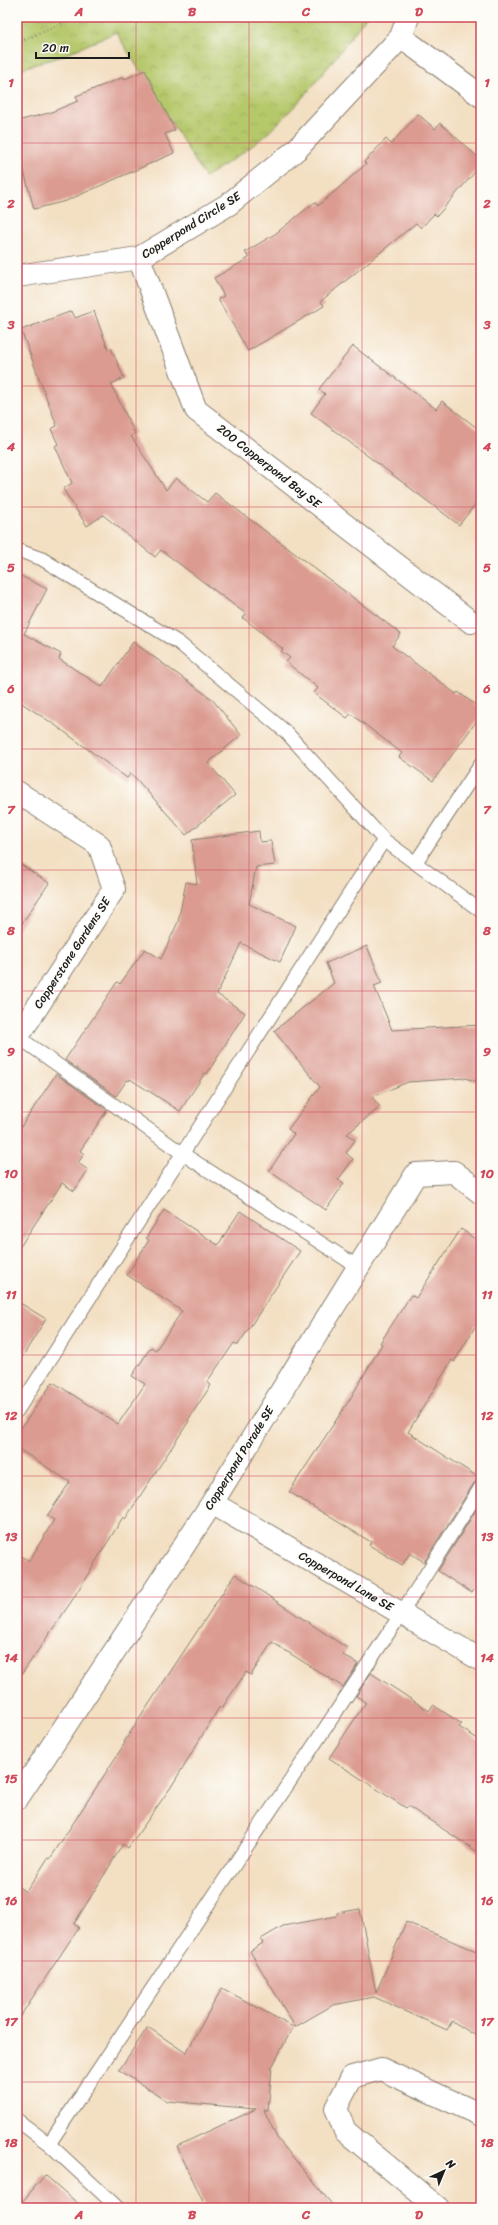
<svg xmlns="http://www.w3.org/2000/svg" width="498" height="2225" font-family="Sriracha,sans-serif">
<style>
.park{fill:url(#park-crowns);stroke:#687244}
.building{fill:#db9b91}
.lines{fill:none;stroke-linecap:round;stroke-linejoin:round}
.lane-casing{stroke:#887e6f;stroke-width:15}
.street-casing{stroke:#887e6f;stroke-width:24}
.path{stroke:#887e6f;stroke-width:2.5;stroke-dasharray:1 3;stroke-linecap:butt}
.lane{stroke:#fff;stroke-width:13}
.street{stroke:#fff;stroke-width:22}
.grid{fill:none;stroke:#d1495b;stroke-width:1;stroke-opacity:0.55}
.labels{text-anchor:middle;dominant-baseline:central;stroke-width:3;stroke-linejoin:round;paint-order:stroke}
.street-label{font-size:12px;fill:#1c1c1c;stroke:#fdfcf7}
.neatline{fill:none;stroke:#d1495b;stroke-width:1.5}
.grid-label{font-size:13px;text-anchor:middle;font-weight:bold;fill:#d1495b}
</style>
<defs>
<pattern id="park-crowns" width="20" height="18" patternUnits="userSpaceOnUse"><rect width="20" height="18" fill="#b5c86b"/><path d="M2 6a3 3 0 1 1 6 0M12 15a3 3 0 1 1 6 0" fill="none" stroke="#9bab5c"/></pattern>
</defs>
<rect width="100%" height="100%" fill="#fdfcf7"/>
<filter id="ink" filterUnits="userSpaceOnUse"><feTurbulence type="fractalNoise" baseFrequency=".025" numOctaves="2"/><feDisplacementMap in="SourceGraphic" scale="8" xChannelSelector="R" yChannelSelector="G"/><feConvolveMatrix kernelMatrix="1 2 1 2 8 2 1 2 1" color-interpolation-filters="sRGB"/></filter>
<filter id="wash" filterUnits="userSpaceOnUse"><feTurbulence type="fractalNoise" baseFrequency=".012" numOctaves="4" result="noise"/><feDisplacementMap in="SourceGraphic" scale="16" xChannelSelector="R" yChannelSelector="G"/><feGaussianBlur stdDeviation="0.9" result="paint"/><feColorMatrix in="noise" values="0 0 0 0 0 0 0 0 0 0 0 0 0 0 0 0 0 1.4 0 .05"/><feComposite in="paint" operator="in"/></filter>
<g filter="url(#wash)">
<rect width="100%" height="100%" fill="#f3dfc2"/>
<path class="park" d="M 17,17 L 366,17 C 337,56 309,94 274,127 C 254,147 229,162 205,177 L 116,32 L 62,56 L 17,70 Z"/>
<g id="blocks">
<path class="building" d="M 145,70 L 175,130 L 165,134 L 174,153 L 66,201 L 34,209 L 17,145 L 17,121 L 49,113 L 78,101 L 76,96 L 124,77 L 125,79 Z
M 418,114 L 435,129 L 440,123 L 481,160 L 481,165 L 437,216 L 434,214 L 421,228 L 416,223 L 321,301 L 324,306 L 248,351 L 218,299 L 224,296 L 214,278 L 249,258 L 245,252 L 275,234 L 315,202 L 318,206 L 366,164 L 364,162 L 386,139 L 391,144 Z
M 72,311 L 75,318 L 94,311 L 108,349 L 111,348 L 124,378 L 111,384 L 135,434 L 131,436 L 166,490 L 176,478 L 207,502 L 215,493 L 401,634 L 392,646 L 456,694 L 458,692 L 481,709 L 481,715 L 433,781 L 399,757 L 402,753 L 351,714 L 347,718 L 314,693 L 318,688 L 286,662 L 290,658 L 281,651 L 283,649 L 243,618 L 246,614 L 185,568 L 161,550 L 155,557 L 103,515 L 87,526 L 63,489 L 72,483 L 55,446 L 58,444 L 51,429 L 57,426 L 21,330 Z
M 353,346 L 436,409 L 442,401 L 481,431 L 481,497 L 459,525 L 311,413 L 325,394 L 319,389 Z
M 17,574 L 47,589 L 24,634 L 61,654 L 59,659 L 102,687 L 133,642 L 212,699 L 241,735 L 208,763 L 235,795 L 186,835 L 131,773 L 127,778 L 55,725 L 17,700 Z
M 259,831 L 260,842 L 271,841 L 275,865 L 256,867 L 249,904 L 296,926 L 280,962 L 241,943 L 217,994 L 245,1013 L 207,1074 L 205,1073 L 180,1111 L 130,1079 L 129,1081 L 127,1080 L 116,1096 L 65,1060 L 117,982 L 120,984 L 145,949 L 161,959 L 178,922 L 186,882 L 197,884 L 192,840 Z
M 17,862 L 49,883 L 17,931 Z
M 367,946 L 382,983 L 374,986 L 392,1030 L 481,1025 L 481,1083 L 465,1078 L 408,1082 L 372,1097 L 380,1107 L 347,1134 L 355,1140 L 346,1153 L 353,1159 L 338,1180 L 344,1183 L 326,1210 L 269,1171 L 294,1134 L 288,1129 L 320,1087 L 274,1031 L 334,983 L 326,963 Z
M 56,1074 L 107,1110 L 80,1151 L 84,1154 L 78,1163 L 88,1170 L 74,1191 L 62,1183 L 17,1251 L 17,1133 Z
M 164,1210 L 218,1245 L 240,1211 L 300,1251 L 238,1345 L 234,1343 L 207,1382 L 211,1385 L 188,1420 L 189,1421 L 125,1519 L 123,1517 L 71,1602 L 17,1681 L 17,1553 L 29,1561 L 54,1520 L 47,1516 L 70,1482 L 17,1448 L 17,1434 L 53,1382 L 118,1424 L 145,1384 L 132,1376 L 151,1347 L 156,1350 L 182,1311 L 127,1275 L 149,1240 L 146,1238 Z
M 461,1229 L 481,1243 L 481,1317 L 454,1362 L 452,1360 L 408,1432 L 481,1479 L 474,1483 L 424,1562 L 410,1553 L 402,1565 L 369,1545 L 371,1542 L 289,1492 L 350,1399 L 382,1344 L 380,1343 L 411,1295 L 416,1298 Z
M 17,1301 L 46,1319 L 17,1365 Z
M 481,1502 L 481,1579 L 472,1593 L 438,1571 Z
M 235,1574 L 347,1648 L 343,1655 L 358,1664 L 343,1687 L 272,1642 L 251,1675 L 246,1672 L 222,1708 L 220,1706 L 171,1787 L 128,1848 L 123,1844 L 74,1924 L 79,1927 L 17,2021 L 17,1886 L 26,1892 L 48,1858 L 50,1859 L 125,1743 L 124,1742 Z
M 371,1673 L 429,1711 L 433,1705 L 462,1724 L 459,1727 L 481,1741 L 481,1854 L 408,1806 L 406,1808 L 329,1758 L 366,1702 L 356,1696 Z
M 360,1909 L 376,1993 L 406,1922 L 481,1953 L 481,2039 L 452,2021 L 447,2030 L 374,1997 L 333,2005 L 295,2027 L 250,1951 L 263,1943 L 261,1939 L 283,1926 L 337,1916 L 337,1913 Z
M 222,1988 L 293,2027 L 272,2067 L 268,2110 L 264,2110 L 277,2138 L 335,2208 L 206,2208 L 177,2146 L 256,2109 L 167,2101 L 119,2070 L 148,2027 L 186,2053 Z
M 45,2175 L 83,2208 L 17,2208 Z"/>
</g>
</g>
<g filter="url(#ink)">
<use href="#blocks" fill-opacity="0" stroke="#887e6f" stroke-width="1"/>
<g class="lines">
<g class="lane-casing">
<path id="lane" d="M 17,550 L 42,559 L 179,643 L 286,732 L 384,840 L 481,911
M 416,862 L 481,764
M 17,1036 L 183,1154 L 358,1267
M 17,1411 L 384,840
M 17,2120 L 49,2144 L 118,2208
M 49,2144 L 401,1614 L 481,1487"/>
</g>
<g class="street-casing">
<path id="street" d="M 401,37 L 481,96
M 139,258 L 196,410 L 471,622
M 17,276 L 139,258 L 229,204 L 296,150 L 401,37 L 408,17
M 17,792 L 99,845 L 114,889 L 17,1038
M 212,1503 L 481,1660
M 17,1799 L 212,1503 L 416,1174 L 454,1172 L 481,1193
M 438,2208 L 345,2131 L 336,2108 L 352,2077 L 381,2069 L 481,2115"/>
</g>
<path class="path" d="M 17,43 L 76,17"/>
<use href="#lane" class="lane"/>
<use href="#street" class="street"/>
</g>
</g>
<path class="grid" d="M 136,17 L 136,2208M 249,17 L 249,2208M 362,17 L 362,2208M 17,143 L 481,143M 17,264 L 481,264M 17,386 L 481,386M 17,507 L 481,507M 17,628 L 481,628M 17,749 L 481,749M 17,870 L 481,870M 17,991 L 481,991M 17,1112 L 481,1112M 17,1234 L 481,1234M 17,1355 L 481,1355M 17,1476 L 481,1476M 17,1597 L 481,1597M 17,1718 L 481,1718M 17,1840 L 481,1840M 17,1961 L 481,1961M 17,2082 L 481,2082"/>
<g class="labels">
<g class="street-label">
<text transform="translate(191 225) rotate(-32)">Copperpond Circle SE</text>
<text transform="translate(269 466) rotate(38)">200 Copperpond Bay SE</text>
<text transform="translate(72 953) rotate(-57)">Copperstone Gardens SE</text>
<text transform="translate(239 1458) rotate(-58)">Copperpond Parade SE</text>
<text transform="translate(346 1581) rotate(30)">Copperpond Lane SE</text>
</g>
</g>
<rect width="498" height="2225" fill="none" stroke="#fdfcf7" stroke-width="44"/>
<g transform="translate(444 2171) rotate(44)" stroke="#fdfcf7" stroke-width="3" paint-order="stroke">
<path d="M0-3L7 15L0 10L-7 15Z" fill="#1c1c1c"/>
<text y="-6" font-size="11" font-weight="bold" text-anchor="middle" fill="#1c1c1c">N</text>
</g>
<path d="M36 52v6h93v-6" fill="none" stroke="#1c1c1c" stroke-width="2"/>
<text x="42" y="52" font-size="12" fill="#1c1c1c" stroke="#fdfcf7" stroke-width="3" paint-order="stroke">20 m</text>
<rect x="22" y="22" width="454" height="2181" class="neatline"/>
<g class="grid-label">
<text x="79" y="16">A</text>
<text x="192" y="16">B</text>
<text x="306" y="16">C</text>
<text x="419" y="16">D</text>
<text x="11" y="87">1</text>
<text x="487" y="87">1</text>
<text x="11" y="208">2</text>
<text x="487" y="208">2</text>
<text x="11" y="329">3</text>
<text x="487" y="329">3</text>
<text x="11" y="451">4</text>
<text x="487" y="451">4</text>
<text x="11" y="572">5</text>
<text x="487" y="572">5</text>
<text x="11" y="693">6</text>
<text x="487" y="693">6</text>
<text x="11" y="814">7</text>
<text x="487" y="814">7</text>
<text x="11" y="935">8</text>
<text x="487" y="935">8</text>
<text x="11" y="1056">9</text>
<text x="487" y="1056">9</text>
<text x="11" y="1178">10</text>
<text x="487" y="1178">10</text>
<text x="11" y="1299">11</text>
<text x="487" y="1299">11</text>
<text x="11" y="1420">12</text>
<text x="487" y="1420">12</text>
<text x="11" y="1541">13</text>
<text x="487" y="1541">13</text>
<text x="11" y="1662">14</text>
<text x="487" y="1662">14</text>
<text x="11" y="1783">15</text>
<text x="487" y="1783">15</text>
<text x="11" y="1905">16</text>
<text x="487" y="1905">16</text>
<text x="11" y="2026">17</text>
<text x="487" y="2026">17</text>
<text x="11" y="2147">18</text>
<text x="487" y="2147">18</text>
<text x="79" y="2219">A</text>
<text x="192" y="2219">B</text>
<text x="306" y="2219">C</text>
<text x="419" y="2219">D</text>
</g>
</svg>
